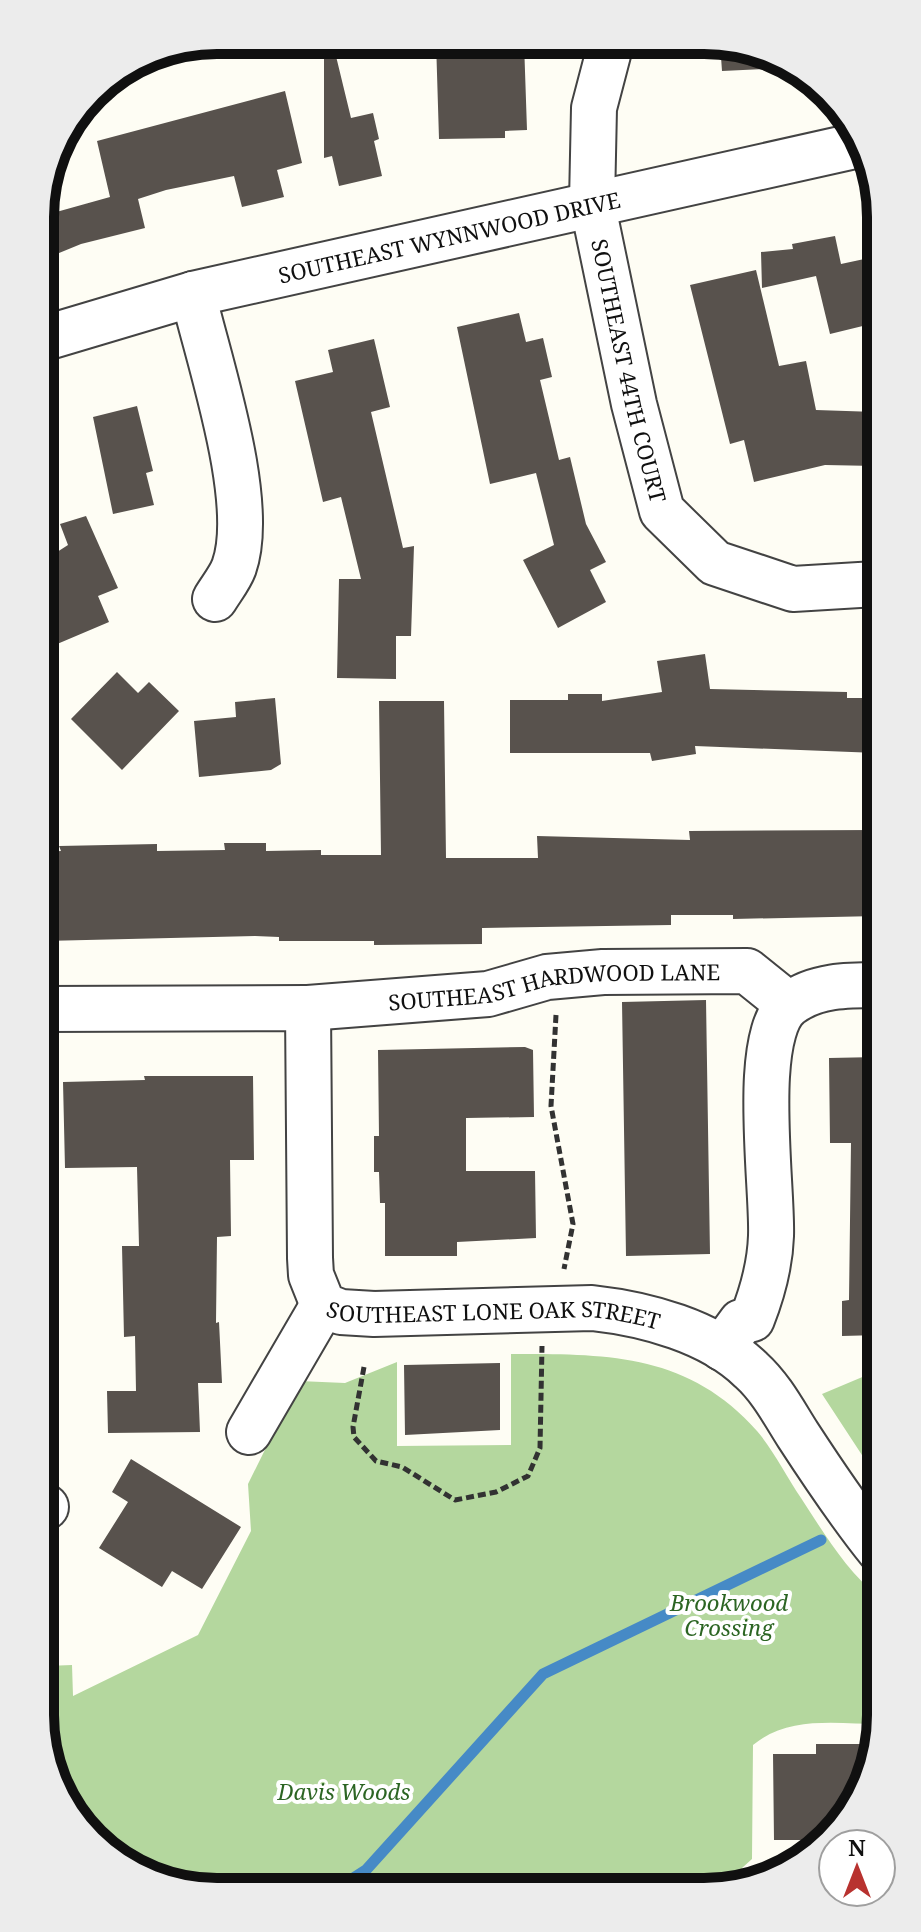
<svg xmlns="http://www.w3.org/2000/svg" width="921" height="1932" font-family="'Noto Serif',serif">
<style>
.forest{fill:#b4d79e}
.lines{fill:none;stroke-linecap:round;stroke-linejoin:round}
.stream{stroke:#468ac6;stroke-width:11}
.building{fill:#58524d}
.minor-casing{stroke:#434343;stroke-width:48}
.path{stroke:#323232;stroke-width:5;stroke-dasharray:8 4;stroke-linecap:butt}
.minor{stroke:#fff;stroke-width:44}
.labels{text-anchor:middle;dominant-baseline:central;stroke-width:8;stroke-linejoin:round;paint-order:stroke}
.street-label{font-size:22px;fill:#101010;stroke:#fff}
.park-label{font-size:22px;font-style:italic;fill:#2c6523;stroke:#fff}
.rim{fill:none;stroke:#101010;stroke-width:10}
</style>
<rect width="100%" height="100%" fill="#fefdf4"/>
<path class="forest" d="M 511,1354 C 607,1354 688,1353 757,1431 C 774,1451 786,1476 801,1498 C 824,1533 846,1571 880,1598 L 881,1724 C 837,1724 789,1715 753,1745 L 752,1859 L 742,1868 L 741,1886 L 183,1889 L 100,1848 L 46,1762 L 46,1666 L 72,1665 L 73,1696 L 198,1635 L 251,1531 L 248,1484 L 299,1381 L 345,1383 L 397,1362 L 397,1446 L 511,1445 Z
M 879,1370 L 880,1474 L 877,1478 L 822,1394 Z"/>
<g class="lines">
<path class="stream" d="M 338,1888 L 366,1870 L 543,1674 L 821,1540"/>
</g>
<path class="building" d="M 436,41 L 524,42 L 527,130 L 505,131 L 505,138 L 439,139 Z
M 720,43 L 738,43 L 789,68 L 722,71 Z
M 335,52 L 351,118 L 373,113 L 379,139 L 374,141 L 382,176 L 339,186 L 332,156 L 324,158 L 324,53 Z
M 285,91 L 302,163 L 277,170 L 284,197 L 242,207 L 234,176 L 166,190 L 138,199 L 145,228 L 81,244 L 42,260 L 42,216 L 110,197 L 97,141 Z
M 835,236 L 841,264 L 869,258 L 875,284 L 875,323 L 830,334 L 816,276 L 762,288 L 761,252 L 793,249 L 792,244 Z
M 756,270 L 779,366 L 806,361 L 816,410 L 876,412 L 876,466 L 825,465 L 754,482 L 744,440 L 730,444 L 690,285 Z
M 519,313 L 526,342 L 543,338 L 552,377 L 540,380 L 559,460 L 570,457 L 586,524 L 606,562 L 590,570 L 606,602 L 558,628 L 523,560 L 554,545 L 536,473 L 490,484 L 457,327 Z
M 374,339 L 390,407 L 371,412 L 403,548 L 414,546 L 411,636 L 396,636 L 396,679 L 337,678 L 339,579 L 361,579 L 341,497 L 323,502 L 295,381 L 333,372 L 328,350 Z
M 137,406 L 153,471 L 146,473 L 154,505 L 113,514 L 93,417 Z
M 86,516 L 118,588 L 98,596 L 109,622 L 43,650 L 43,561 L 68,545 L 60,524 Z
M 705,654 L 710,689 L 847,692 L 847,698 L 877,698 L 877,753 L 695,746 L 696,754 L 652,761 L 650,753 L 510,753 L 510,700 L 568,700 L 568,694 L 602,694 L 602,701 L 662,692 L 657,661 Z
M 117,672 L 138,693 L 149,682 L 179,711 L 122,770 L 71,719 Z
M 275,698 L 281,764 L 271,770 L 199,777 L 194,721 L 236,717 L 235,702 Z
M 379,701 L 444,701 L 446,858 L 538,858 L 537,836 L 690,840 L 689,831 L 877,830 L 878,916 L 733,919 L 733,915 L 671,915 L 671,925 L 482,928 L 482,944 L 374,945 L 374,941 L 279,941 L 279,937 L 255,936 L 44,941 L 43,852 L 61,851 L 59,846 L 157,844 L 157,851 L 225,850 L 224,843 L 266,843 L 266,851 L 321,850 L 321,855 L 381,855 Z
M 706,1000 L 710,1254 L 626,1256 L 622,1002 Z
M 525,1047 L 533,1050 L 534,1117 L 466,1118 L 466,1171 L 535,1171 L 536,1238 L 457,1242 L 457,1256 L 385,1256 L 385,1203 L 380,1203 L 379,1172 L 374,1172 L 374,1136 L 379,1136 L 378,1050 Z
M 878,1057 L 879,1335 L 842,1336 L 842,1301 L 849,1300 L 851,1143 L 830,1143 L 829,1058 Z
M 144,1076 L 253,1076 L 254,1160 L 230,1160 L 231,1236 L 217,1237 L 216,1323 L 219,1322 L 222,1383 L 198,1383 L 200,1432 L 108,1433 L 107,1391 L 136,1391 L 135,1336 L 124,1337 L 122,1246 L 139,1246 L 137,1167 L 65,1168 L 63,1082 L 145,1080 Z
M 500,1363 L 500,1430 L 405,1435 L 404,1365 Z
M 131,1459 L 241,1527 L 202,1589 L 172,1571 L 162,1587 L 99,1548 L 128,1502 L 112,1492 Z
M 816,1744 L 874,1744 L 837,1832 L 824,1840 L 774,1840 L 773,1754 L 816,1754 Z"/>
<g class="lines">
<g class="minor-casing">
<g id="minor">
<path id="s1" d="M 611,43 L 594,108 L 592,202 L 634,404 L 662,511 L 715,563 L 793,589 L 876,584"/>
<path d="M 193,294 C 209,362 257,502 234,567 C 230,578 221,589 215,599"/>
<path id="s2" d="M 42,339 L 193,294 L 859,145"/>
<path id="s3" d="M 308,1008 L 488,994 L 547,977 L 603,972 L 747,971 L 788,1004"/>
<path id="s4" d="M 44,1009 L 308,1008 L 310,1258 L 311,1275 L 323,1305 L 341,1312 L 374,1314 L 592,1308 C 646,1314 711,1331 751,1370 C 771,1388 784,1413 798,1435 C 824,1475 850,1514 880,1551"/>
<path d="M 722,1348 L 741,1322 L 752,1319 C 763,1291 770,1266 771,1236 C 773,1187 750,1033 790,1004 C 815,985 848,985 878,985"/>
<path d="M 249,1432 L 323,1305"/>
<path d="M 45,1507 L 46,1507"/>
</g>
</g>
<path class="path" d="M 556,1015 L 551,1106 L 573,1224 L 564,1269
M 364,1367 L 353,1427 L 354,1437 L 376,1461 L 402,1467 L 455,1500 L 496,1492 L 528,1476 L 540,1448 L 542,1346"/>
<use href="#minor" class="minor"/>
</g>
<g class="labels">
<g class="street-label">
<text stroke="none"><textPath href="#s2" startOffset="420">SOUTHEAST WYNNWOOD DRIVE</textPath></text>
<text stroke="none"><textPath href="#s1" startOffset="334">SOUTHEAST 44TH COURT</textPath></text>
<text stroke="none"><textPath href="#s3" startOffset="248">SOUTHEAST HARDWOOD LANE</textPath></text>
<text stroke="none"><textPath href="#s4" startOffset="736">SOUTHEAST LONE OAK STREET</textPath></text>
</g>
<g class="park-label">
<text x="729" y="1602">Brookwood<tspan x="729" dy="25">Crossing</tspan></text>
<text x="344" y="1791">Davis Woods</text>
</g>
</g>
<path d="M0 0H921V1932H0ZM217 54H704A163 163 0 0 1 867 217V1715A163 163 0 0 1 704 1878H217A163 163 0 0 1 54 1715V217A163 163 0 0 1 217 54Z" fill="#ececec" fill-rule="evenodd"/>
<path class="rim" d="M217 54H704A163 163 0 0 1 867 217V1715A163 163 0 0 1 704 1878H217A163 163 0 0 1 54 1715V217A163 163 0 0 1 217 54Z"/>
<g transform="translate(857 1868)"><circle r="38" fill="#ffffff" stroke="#9f9f9f" stroke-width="2"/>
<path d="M0-6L14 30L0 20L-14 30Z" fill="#b8322f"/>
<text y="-12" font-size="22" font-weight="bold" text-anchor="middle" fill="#101010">N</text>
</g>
</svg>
